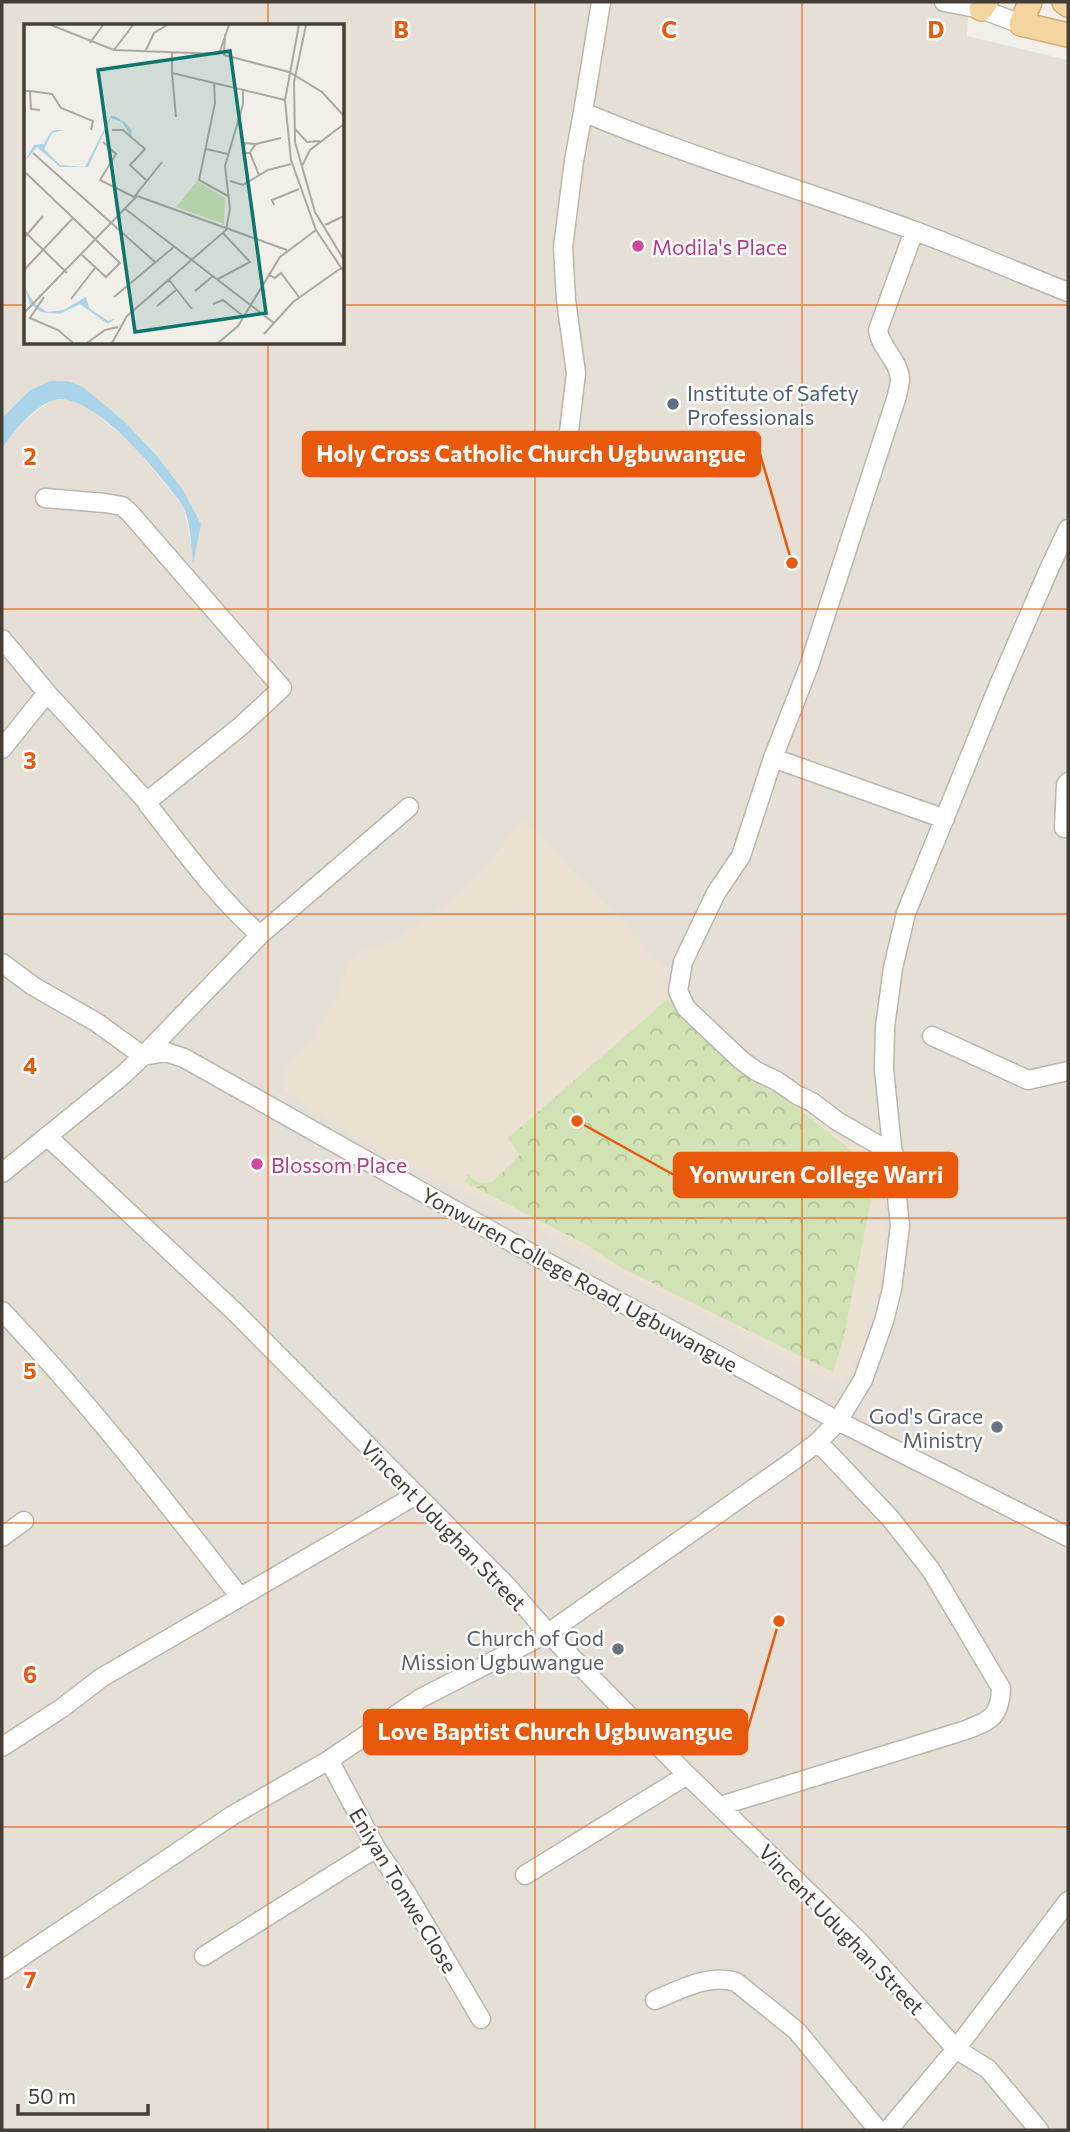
<svg xmlns="http://www.w3.org/2000/svg" width="1070" height="2132" font-family="Commissioner,sans-serif">
<style>
.residential{fill:#e5dfd6;fill-rule:evenodd}
.education{fill:#eae1d3}
.forest{fill:url(#forest-crowns)}
.water{fill:#aad4e9}
.lines{fill:none;stroke-linecap:round;stroke-linejoin:round}
.minor-casing{stroke:#bcb5ab;stroke-width:21}
.major-casing{stroke:#d7b070;stroke-width:26}
.minor{stroke:#fff;stroke-width:18}
.major{stroke:#f4d49f;stroke-width:23}
.grid{fill:none;stroke:#e8590c;stroke-width:2;stroke-opacity:0.55}
.hotel-dot{fill:#d1479c;stroke:#fff;stroke-width:2.5}
.service-dot{fill:#5c6f8a;stroke:#fff;stroke-width:2.5}
.worship-dot{fill:#6b7280;stroke:#fff;stroke-width:2.5}
.labels{text-anchor:middle;dominant-baseline:central;stroke-width:5;stroke-linejoin:round;paint-order:stroke}
.hotel-label{font-size:21px;fill:#b23c85;stroke:#fff;text-anchor:start}
.service-label{font-size:21px;fill:#4e5e75;stroke:#fff;text-anchor:start}
.street-label{font-size:21px;fill:#443e37;stroke:#fff}
.worship-label{font-size:21px;fill:#5b616d;stroke:#fff;text-anchor:end}
.inset-road{fill:none;stroke:#aca8a1;stroke-width:2}
.view{fill:#0f766e;fill-opacity:0.15;stroke:#0f766e;stroke-width:3.5}
.inset-edge{fill:none;stroke:#443e37;stroke-width:3.5}
.grid-label{font-size:23px;text-anchor:middle;font-weight:bold;fill:#e8590c;stroke:#fff;stroke-width:5;stroke-linejoin:round;paint-order:stroke}
.leader{fill:none;stroke:#e8590c;stroke-width:2.5}
.callout-dot{fill:#e8590c;stroke:#fff;stroke-width:2.5}
.callout{fill:#e8590c;stroke:#e8590c;stroke-width:2.5}
.callout-label{font-size:23px;text-anchor:middle;font-weight:bold;fill:#fff}
</style>
<defs>
<pattern id="forest-crowns" width="20" height="18" patternUnits="userSpaceOnUse" patternTransform="scale(1.75)"><rect width="20" height="18" fill="#d1e2b4"/><path d="M2 6a3 3 0 1 1 6 0M12 15a3 3 0 1 1 6 0" fill="none" stroke="#b5c39b"/></pattern>
</defs>
<rect width="100%" height="100%" fill="#f2eee8"/>
<path class="residential" d="M 2,2 L 969,2 L 967,36 L 1068,60 L 1068,2130 L 2,2130 L 2,449 L 11,434 L 28,418 L 52,400 L 71,400 L 90,409 L 133,445 L 183,506 L 189,531 L 193,561 L 201,524 L 183,490 L 157,456 L 123,420 L 83,387 L 29,391 L 2,418 ZM 26,26 L 343,26 L 343,343 L 26,343 Z"/>
<path class="education" d="M 523,820 L 667,968 L 669,980 L 691,1020 L 786,1096 L 881,1158 L 880,1179 L 885,1224 L 883,1270 L 864,1344 L 844,1386 L 823,1377 L 483,1201 L 370,1147 L 284,1091 L 285,1070 L 315,1034 L 334,1003 L 345,975 L 348,961 L 358,952 L 381,945 L 404,935 L 425,917 L 457,897 L 484,869 Z"/>
<path class="forest" d="M 668,999 L 752,1080 L 785,1098 L 872,1167 L 871,1201 L 843,1340 L 833,1372 L 620,1267 L 585,1244 L 465,1182 L 468,1175 L 479,1183 L 492,1182 L 520,1155 L 508,1138 Z"/>
<path class="water" d="M 50,381 L 67,381 L 83,387 L 123,420 L 157,456 L 183,490 L 201,524 L 193,564 C 191,546 191,523 183,506 C 180,500 174,495 170,489 C 151,464 87,387 51,401 C 33,408 11,433 2,449 L 3,417 L 29,391 Z"/>
<g class="lines">
<g class="minor-casing">
<path id="minor" d="M 601,2 L 583,112 C 692,158 805,190 915,231 C 966,250 1017,272 1068,292
M 944,2 L 981,9 L 1021,24
M 565,465 L 576,373 L 566,300 L 563,247 L 574,161 L 583,112
M 45,498 L 105,503 L 122,506 L 130,513 L 282,688 L 241,726 L 149,800 L 148,805 C 184,850 217,897 260,935
M 2,639 L 47,693 L 2,749
M 47,693 L 149,804
M 773,758 L 945,819
M 1068,782 L 1066,785 L 1064,828 L 1068,828
M 2,963 L 33,986 L 96,1022 L 143,1056 L 260,935 L 409,807
M 932,1036 L 1028,1080 L 1068,1071
M 47,1136 L 236,1313 L 507,1586 L 548,1633 L 687,1775 L 859,1941 L 956,2049 L 988,2069 L 1039,2130
M 894,1154 L 837,1121 L 812,1102 L 797,1095 L 777,1081 L 756,1071 L 741,1060 L 686,1008 L 678,991 L 683,962 L 716,893 L 741,856 L 773,758 L 809,666 L 897,396 C 898,391 900,384 900,379 C 899,360 880,348 878,330 L 914,231
M 2,1173 L 123,1075 L 143,1056 L 166,1052 L 184,1058 L 543,1260 L 838,1421 L 1068,1537
M 2,1311 C 88,1401 164,1499 240,1597
M 2,1537 L 24,1521
M 2,1747 L 62,1708 L 101,1678 L 416,1495
M 329,1760 L 376,1848 L 406,1892 L 481,2019
M 720,1806 L 966,1730 C 991,1720 1000,1717 1001,1688 L 931,1570 L 890,1518 L 818,1442
M 525,1875 L 687,1775
M 204,1956 L 376,1848
M 2,1970 L 233,1815 L 329,1760 L 421,1698 L 548,1633 L 790,1463 L 818,1442 L 838,1421 L 863,1380 L 884,1321 L 892,1289 L 900,1226 L 884,1069 L 885,1027 L 893,968 L 906,913 L 998,687 L 1049,569 L 1068,529
M 655,2000 C 680,1990 709,1973 736,1982 L 797,2031 L 878,2130
M 888,2130 L 956,2049 L 1068,1901"/>
</g>
<g class="major-casing">
<path id="major" d="M 1030,2 L 1021,24 L 1068,35
M 1064,2 L 1068,5
M 981,9 L 986,2"/>
</g>
<use href="#minor" class="minor"/>
<use href="#major" class="major"/>
</g>
<path class="grid" d="M 268,2 L 268,26M 535,2 L 535,2130M 802,2 L 802,2130M 2,305 L 26,305M 343,305 L 1068,305M 268,343 L 268,2130M 2,609 L 1068,609M 2,914 L 1068,914M 2,1218 L 1068,1218M 2,1523 L 1068,1523M 2,1827 L 1068,1827"/>
<g class="hotel-dot">
<circle cx="638" cy="246" r="7"/>
<circle cx="257" cy="1164" r="7"/>
</g>
<circle class="service-dot" cx="673" cy="404" r="7"/>
<g class="worship-dot">
<circle cx="997" cy="1427" r="7"/>
<circle cx="618" cy="1649" r="7"/>
</g>
<g class="labels">
<g class="hotel-label">
<text x="652" y="246">Modila's Place</text>
<text x="271" y="1164">Blossom Place</text>
</g>
<g class="service-label">
<text x="687" y="392">Institute of Safety<tspan x="687" dy="24">Professionals</tspan></text>
</g>
<g class="street-label">
<text transform="translate(580 1279) rotate(29)">Yonwuren College Road, Ugbuwangue</text>
<text transform="translate(444 1525) rotate(46)">Vincent Udughan Street</text>
<text transform="translate(404 1890) rotate(59)">Eniyan Tonwe Close</text>
<text transform="translate(842 1929) rotate(46)">Vincent Udughan Street</text>
</g>
<g class="worship-label">
<text x="983" y="1415">God's Grace<tspan x="983" dy="24">Ministry</tspan></text>
<text x="604" y="1637">Church of God<tspan x="604" dy="24">Mission Ugbuwangue</tspan></text>
</g>
</g>
<g transform="translate(24 24)">
<rect width="320" height="320" fill="#f2eee8"/>
<path d="M 173,157 L 201,174 L 200,200 L 152,183 Z" fill="#d1e2b4"/>
<path d="M 87,92 L 91,92 L 101,99 L 108,107 L 107,112 L 98,98 L 87,94 L 64,143 L 36,143 L 13,123 L 0,138 L 10,121 L 20,120 L 26,109 L 31,106 L 40,106 L 28,109 L 20,125 L 36,141 L 61,143 ZM 0,262 L 10,279 L 23,288 L 39,286 L 62,273 L 65,284 L 84,297 L 92,294 L 84,300 L 56,280 L 36,290 L 17,288 L 6,280 Z" fill="#aad4e9"/>
<path class="inset-road" d="M 27,1 L 90,26 L 195,30M 275,1 L 261,76 L 267,136 L 292,206 L 320,248M 282,1 L 270,58 L 271,118 L 291,188 L 320,236M 201,10 L 200,31 L 265,48 L 298,68 L 320,92M 66,19 L 79,1M 90,26 L 109,1M 122,26 L 130,9 L 143,1M 148,28 L 148,49 L 261,76M 195,30 L 205,1M 148,49 L 152,93M 190,59 L 191,79 L 175,156 L 204,172M 0,67 L 6,67 L 7,85 L 16,86M 6,67 L 28,70 L 37,84 L 69,97 L 67,106M 271,105 L 283,118 L 296,117M 88,106 L 99,106 L 121,125 L 106,141 L 122,156M 79,118 L 92,130 L 76,156 L 110,173 L 138,138M 232,120 L 221,119 L 219,129 L 226,129 L 235,151M 182,125 L 204,130M 226,128 L 232,120 L 257,114M 9,129 L 131,238M 278,142 L 286,126 L 320,100M 2,149 L 96,239 L 82,253 L 58,231M 206,157 L 219,161 L 244,146 L 267,140M 250,181 L 248,176 L 275,165M 100,184 L 250,299M 301,201 L 320,192M 0,207 L 43,249M 0,214 L 19,192M 0,246 L 49,194M 244,250 L 251,254 L 257,249 L 275,273M 194,255 L 226,238 L 199,209M 145,256 L 168,285M 171,267 L 189,252M 20,273 L 6,294 L 34,306 L 49,319M 90,273 L 151,222M 47,275 L 71,244M 189,280 L 199,276 L 219,292M 133,282 L 152,266M 0,289 L 113,172 L 263,226M 240,310 L 269,278 L 317,244M 63,319 L 81,306 L 94,303M 88,319 L 103,292 L 202,206 L 206,185 L 201,142 L 219,80 L 219,65M 194,319 L 214,302 L 256,233 L 292,206"/>
<path class="view" d="M 206,27 L 242,289 L 111,308 L 74,46 Z"/>
<rect width="320" height="320" class="inset-edge"/>
</g>
<g class="grid-label">
<text x="401" y="38">B</text>
<text x="669" y="38">C</text>
<text x="936" y="38">D</text>
<text x="30" y="465">2</text>
<text x="30" y="769">3</text>
<text x="30" y="1074">4</text>
<text x="30" y="1379">5</text>
<text x="30" y="1683">6</text>
<text x="30" y="1988">7</text>
</g>
<path class="leader" d="M792 563L760 454M577 1121L674 1175M779 1621L747 1732"/>
<g class="callout-dot">
<circle cx="792" cy="563" r="7"/>
<circle cx="577" cy="1121" r="7"/>
<circle cx="779" cy="1621" r="7"/>
</g>
<g class="callout">
<rect x="303" y="432" width="457" height="44" rx="7"/>
<rect x="674" y="1153" width="283" height="44" rx="7"/>
<rect x="364" y="1710" width="383" height="44" rx="7"/>
</g>
<g class="callout-label">
<text x="531" y="462">Holy Cross Catholic Church Ugbuwangue</text>
<text x="816" y="1183">Yonwuren College Warri</text>
<text x="555" y="1740">Love Baptist Church Ugbuwangue</text>
</g>
<rect width="1070" height="2132" fill="none" stroke="#443e37" stroke-width="7"/>
<path d="M18 2104v10h130v-10" fill="none" stroke="#443e37" stroke-width="3.5"/>
<text x="28" y="2104" font-size="21" fill="#443e37" stroke="#ffffff" stroke-width="5" paint-order="stroke">50 m</text>
</svg>
